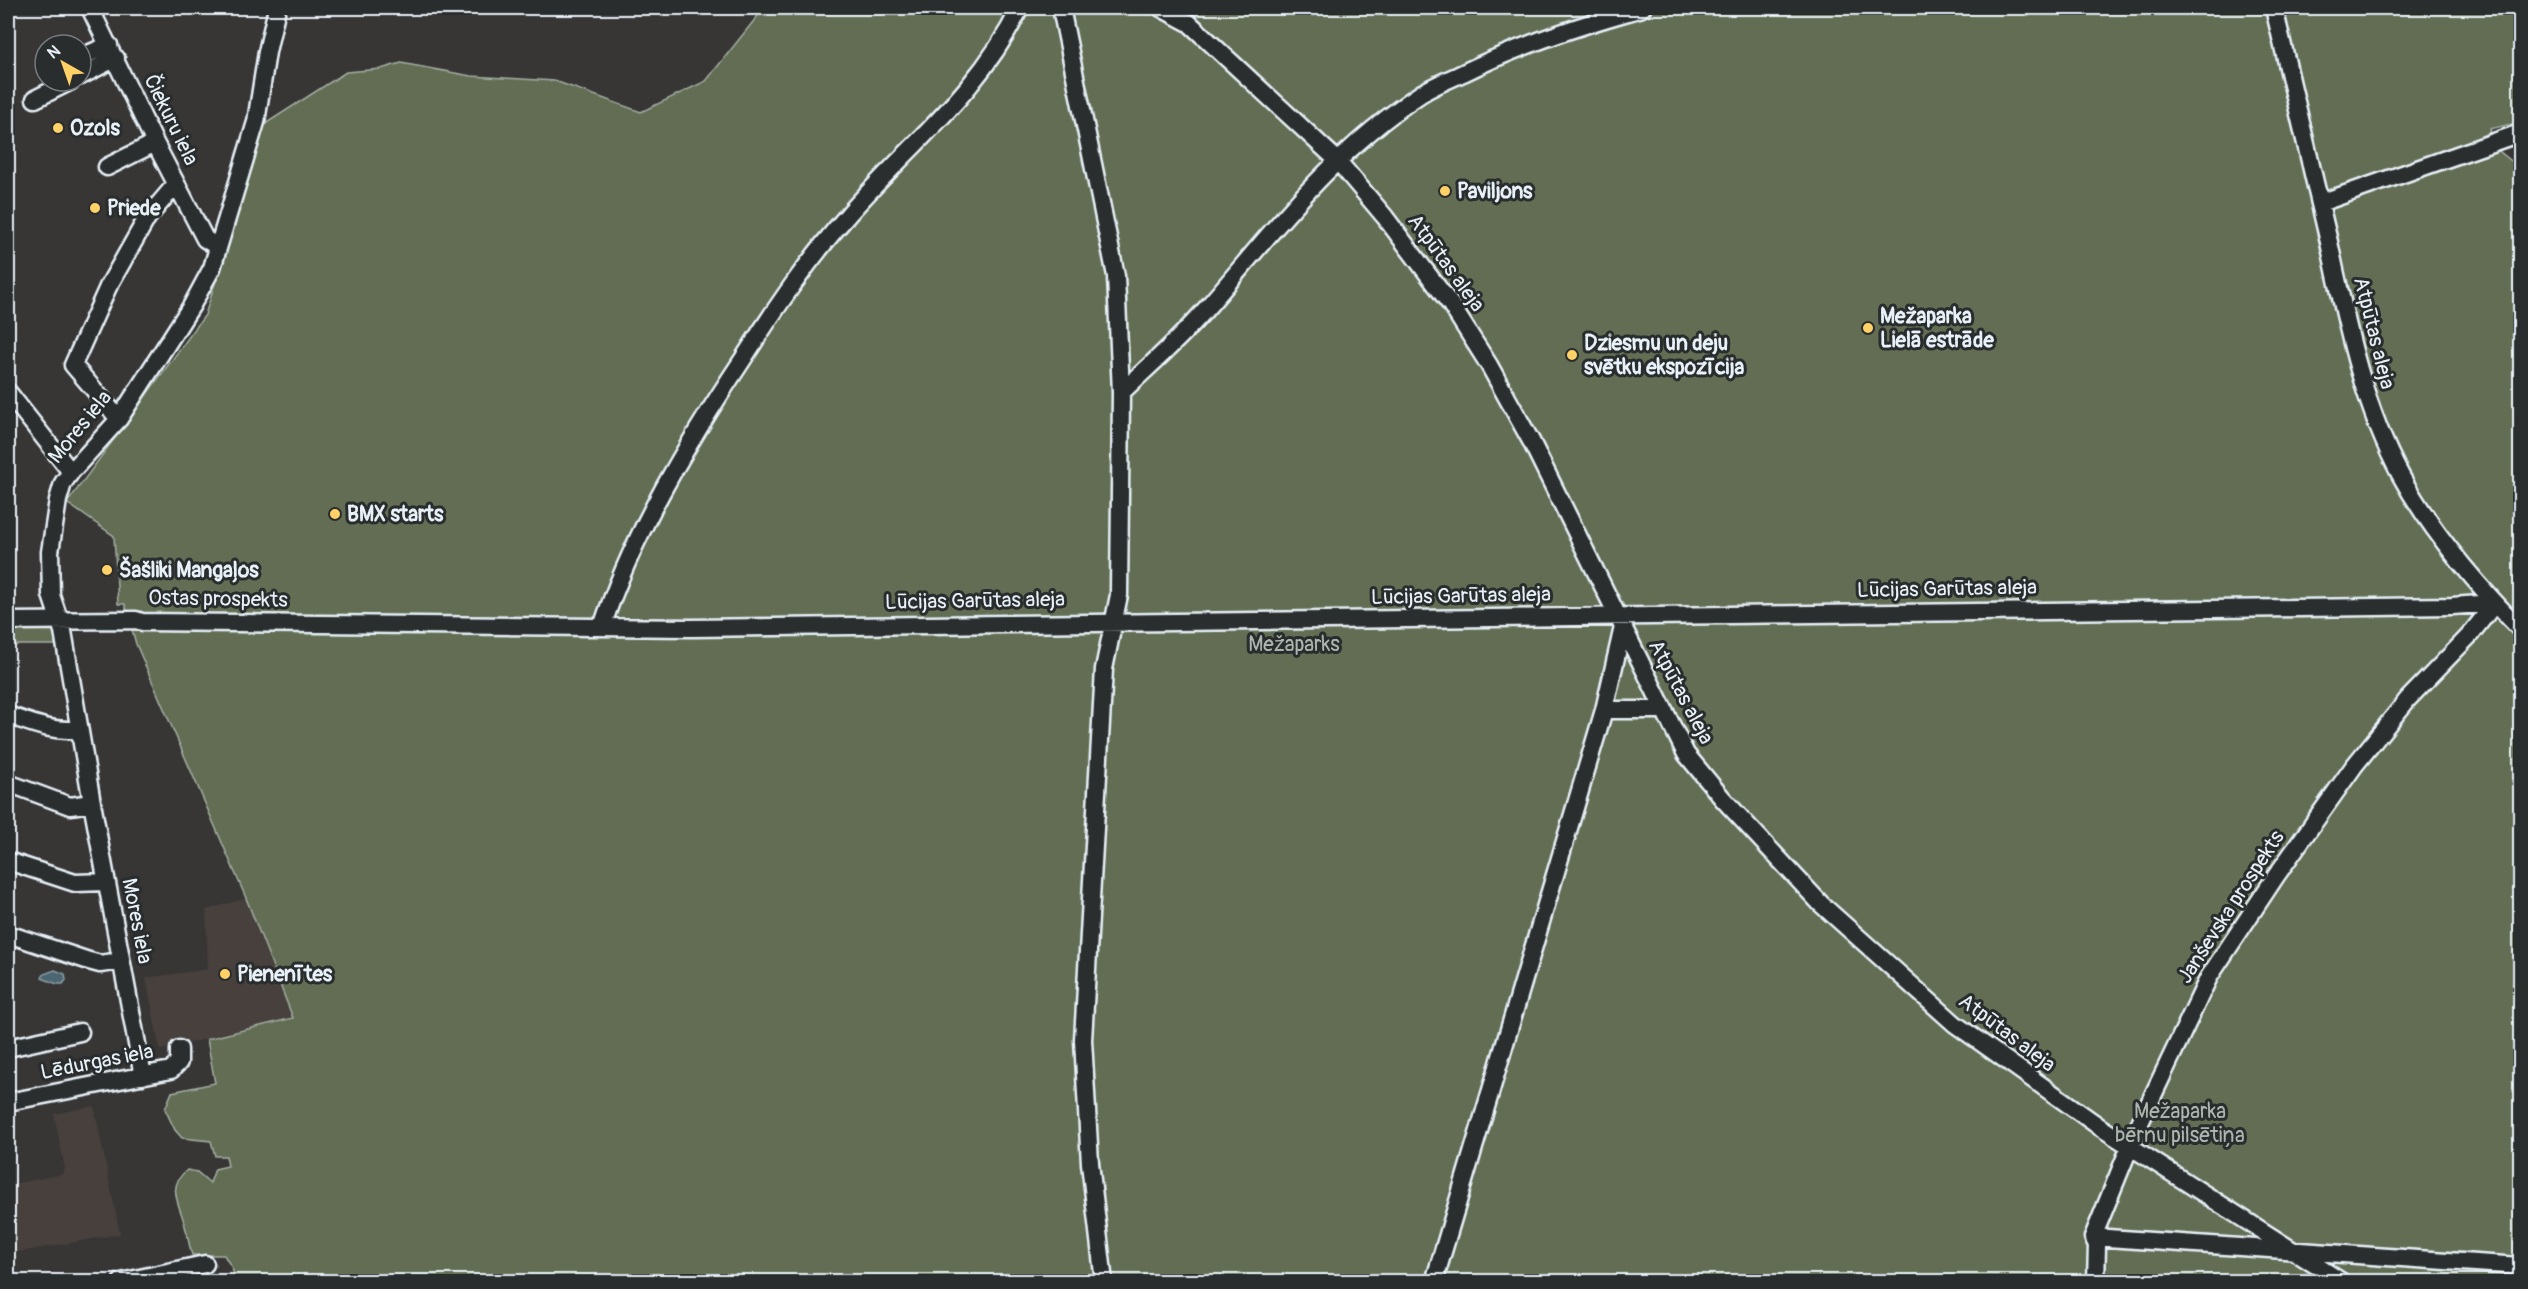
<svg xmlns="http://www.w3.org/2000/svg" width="2528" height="1289" font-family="Pangolin,sans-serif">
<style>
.built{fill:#46403d}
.green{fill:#626d53;stroke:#a5afa6;stroke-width:1.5}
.water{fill:#4c6670;stroke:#8a9ea6;stroke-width:1.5}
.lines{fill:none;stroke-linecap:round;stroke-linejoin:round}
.minor-casing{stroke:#e8f1f8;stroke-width:21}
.minor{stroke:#2a2d2e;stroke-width:16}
.poi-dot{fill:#ffd166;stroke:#2a2d2e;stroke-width:2}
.labels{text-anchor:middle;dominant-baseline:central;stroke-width:6;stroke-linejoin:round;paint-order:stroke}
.street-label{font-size:21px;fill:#e8f1f8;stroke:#2a2d2e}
.poi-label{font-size:21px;font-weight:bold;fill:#e8f1f8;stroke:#2a2d2e;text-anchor:start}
.park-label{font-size:21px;fill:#acb6ae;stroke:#2a2d2e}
</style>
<rect width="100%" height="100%" fill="#373635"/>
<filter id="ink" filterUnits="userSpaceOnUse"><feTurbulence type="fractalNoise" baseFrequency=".0167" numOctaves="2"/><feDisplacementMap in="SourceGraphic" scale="12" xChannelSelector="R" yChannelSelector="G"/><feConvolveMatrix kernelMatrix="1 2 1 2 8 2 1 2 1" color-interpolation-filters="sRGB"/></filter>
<g filter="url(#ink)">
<path class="built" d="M 246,898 L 293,1018 L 160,1050 L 146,978 L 208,969 L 206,910 Z
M 94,1106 L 120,1234 L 8,1254 L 8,1185 L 63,1174 L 65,1169 L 54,1114 Z"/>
<path class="green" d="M 764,8 L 2516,8 L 2520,22 L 2520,122 L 2490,129 L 2494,147 L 2520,168 L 2520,1281 L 236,1281 L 232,1268 L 224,1255 L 192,1255 C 189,1244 187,1233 184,1222 C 178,1201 167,1186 187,1170 L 197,1172 L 210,1183 L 215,1169 L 228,1166 L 226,1156 L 215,1156 L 211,1141 L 182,1138 L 175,1130 L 165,1109 L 172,1092 L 215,1083 L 207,1039 L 293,1018 L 246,898 L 136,644 L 125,604 L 118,604 L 114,536 L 67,503 L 205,315 L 265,124 L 346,72 L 381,69 L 401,63 L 471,76 L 555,81 L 641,112 L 706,81 Z
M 8,627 L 50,627 L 54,630 L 56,645 L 8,645 Z"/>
<path class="water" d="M 55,970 L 65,974 L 66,980 L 63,984 L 57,984 L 42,978 L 44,974 Z"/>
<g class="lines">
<g class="minor-casing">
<path id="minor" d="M 90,8 L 155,143 L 205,239 L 218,247
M 1061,8 L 1116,276 L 1121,393 L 1119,595 L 1104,669 L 1083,1040 L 1090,1163 L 1104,1282
M 1161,8 L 1189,23 L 1337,160 L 1385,217 L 1451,305 L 1489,365 L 1531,441 L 1686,754 L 1723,799 L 1821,904 L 1955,1024 L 2100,1127 L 2342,1282
M 2274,8 C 2292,86 2311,164 2329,242 C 2346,321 2362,404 2401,476 C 2432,533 2475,583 2520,629
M 81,57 L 109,45
M 81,76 L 116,58
M 35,99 L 71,81
M 107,167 L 155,143
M 2320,203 L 2520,133
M 8,392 L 71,472
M 1121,393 C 1149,366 1179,340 1205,310 C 1275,229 1331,153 1422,93 C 1435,85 1450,79 1463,73 C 1520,45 1580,25 1642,8
M 119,419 L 73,365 L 108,287 L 147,218 L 176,184
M 8,621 L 136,620 L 142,622 L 691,628 L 2452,606 L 2495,603
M 602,627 C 634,531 688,442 743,359 C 775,309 808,260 847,216 C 908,146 979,93 1020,8
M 1604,710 L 1663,710
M 8,715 C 31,723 54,733 79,729
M 8,783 L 70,806 L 92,803
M 8,861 L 75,883 L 106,882
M 8,934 L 89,961 L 100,964 L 121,961
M 8,1048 L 80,1032
M 143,1076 L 92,803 L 63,631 L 51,595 L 50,552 L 58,500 L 63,483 L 71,472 L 119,419 L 192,305 L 212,268 L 256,122 L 267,52 L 277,8
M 8,1102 L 171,1070 L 179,1062 L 179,1049
M 2093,1237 L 2520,1266
M 121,1282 L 205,1264
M 1434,1282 L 1604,710 L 1623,627
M 2096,1282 L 2097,1245 L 2093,1237 L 2137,1129 L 2209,977 L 2276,876 L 2354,766 L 2408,699 L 2469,636 L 2495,603"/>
</g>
<use href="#minor" class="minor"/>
</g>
</g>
<g class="poi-dot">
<circle cx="58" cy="128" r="6"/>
<circle cx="1445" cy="191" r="6"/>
<circle cx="95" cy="208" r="6"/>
<circle cx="1868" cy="328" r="6"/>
<circle cx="1572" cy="355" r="6"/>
<circle cx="335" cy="514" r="6"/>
<circle cx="107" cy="570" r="6"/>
<circle cx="225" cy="974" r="6"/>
</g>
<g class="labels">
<g class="street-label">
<text transform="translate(171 120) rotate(64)">Čiekuru iela</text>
<text transform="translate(1446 263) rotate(54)">Atpūtas aleja</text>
<text transform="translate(2374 333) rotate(76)">Atpūtas aleja</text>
<text transform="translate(80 427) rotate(-51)">Mores iela</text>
<text transform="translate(1947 589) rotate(-1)">Lūcijas Garūtas aleja</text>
<text transform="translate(1461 596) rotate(-1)">Lūcijas Garūtas aleja</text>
<text transform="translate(218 599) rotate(1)">Ostas prospekts</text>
<text transform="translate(975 601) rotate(-1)">Lūcijas Garūtas aleja</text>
<text transform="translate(1681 692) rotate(62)">Atpūtas aleja</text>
<text transform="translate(2231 907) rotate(-57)">Janševska prospekts</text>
<text transform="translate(137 921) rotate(79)">Mores iela</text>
<text transform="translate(2007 1033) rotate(37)">Atpūtas aleja</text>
<text transform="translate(97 1062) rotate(-11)">Lēdurgas iela</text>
</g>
<g class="poi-label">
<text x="70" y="128">Ozols</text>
<text x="1457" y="191">Paviljons</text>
<text x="107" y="208">Priede</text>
<text x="1880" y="316">Mežaparka<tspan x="1880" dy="24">Lielā estrāde</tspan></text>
<text x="1584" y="343">Dziesmu un deju<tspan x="1584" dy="24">svētku ekspozīcija</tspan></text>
<text x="347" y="514">BMX starts</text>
<text x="119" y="570">Šašliki Mangaļos</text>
<text x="237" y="974">Pienenītes</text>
</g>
<g class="park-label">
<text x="1294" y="644">Mežaparks</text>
<text x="2180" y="1111">Mežaparka<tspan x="2180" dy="24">bērnu pilsētiņa</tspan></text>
</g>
</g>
<rect width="2528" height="1289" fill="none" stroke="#2a2d2e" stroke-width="30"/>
<rect x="15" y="15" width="2498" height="1259" fill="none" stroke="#e8f1f8" stroke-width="2" filter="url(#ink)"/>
<g transform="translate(63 63) rotate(320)"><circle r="28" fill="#2a2d2e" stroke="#767b7f" stroke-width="1.5"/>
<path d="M0-4.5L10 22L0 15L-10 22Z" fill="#ffd166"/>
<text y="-9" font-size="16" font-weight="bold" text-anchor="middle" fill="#e8f1f8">N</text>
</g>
</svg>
